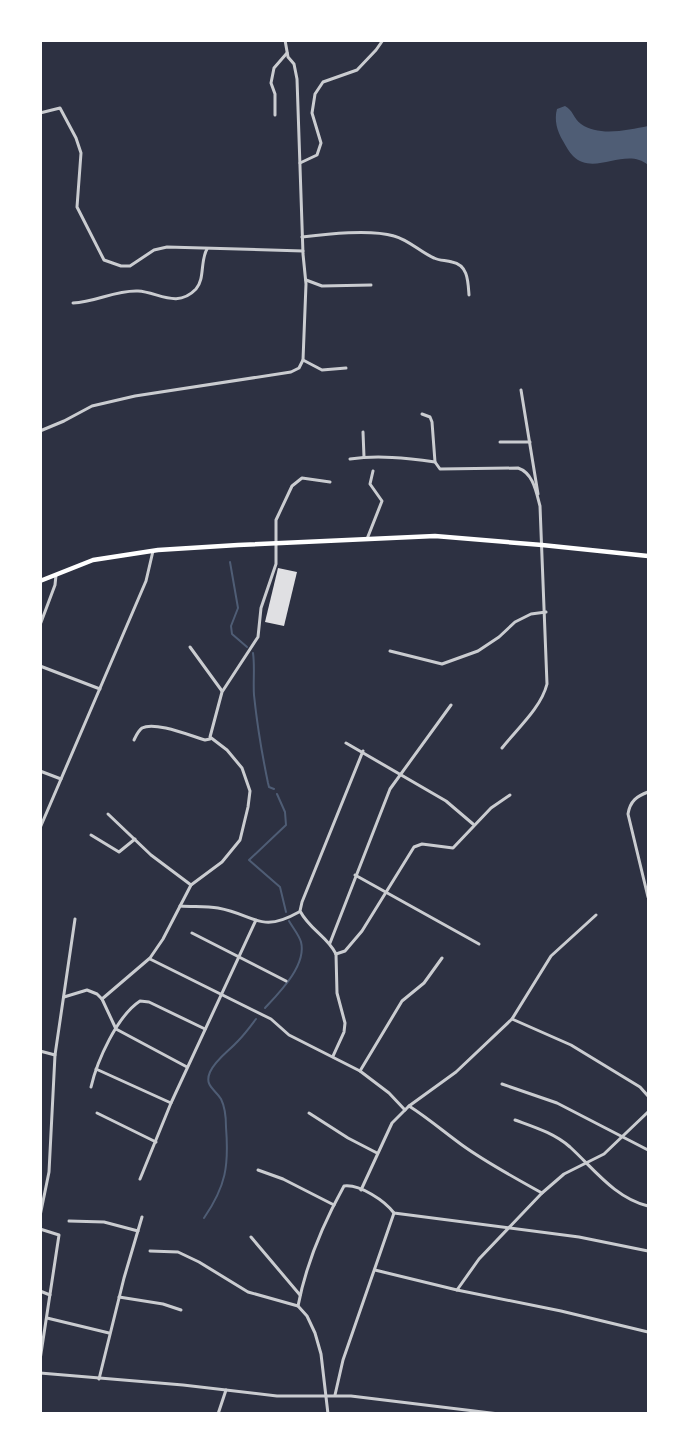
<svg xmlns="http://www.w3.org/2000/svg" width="689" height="1454" font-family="Poppins,sans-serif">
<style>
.water{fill:#4f5d75}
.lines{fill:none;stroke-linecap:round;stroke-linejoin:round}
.stream{stroke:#4f5d75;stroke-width:2}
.building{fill:#e0e0e3}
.minor{stroke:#caccd0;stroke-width:3}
.primary{stroke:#fff;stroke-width:4.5}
</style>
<rect width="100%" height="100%" fill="#2d3142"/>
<path class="water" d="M565,106C573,110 573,118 581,124C599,137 628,130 648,126V165C626,146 594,177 573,156C569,152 566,146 563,141C557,131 554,120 557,109Z"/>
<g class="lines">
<g class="stream">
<polyline points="230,562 238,608 231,626 232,634 247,647"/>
<path d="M253,653C255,667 253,681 254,695C257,724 262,754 268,783L269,787L274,789"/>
<polyline points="277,794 285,812 286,825 249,860 280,887 286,912"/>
<path d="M265,1008C279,993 307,965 301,942C299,935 293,928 289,921"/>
<path d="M204,1218C226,1186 229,1166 226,1127C226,1118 225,1107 221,1099C215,1089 204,1086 210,1072C216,1059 229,1051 238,1041C245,1034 250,1027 256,1019"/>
</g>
</g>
<polygon class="building" points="278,568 297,572 284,626 265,622"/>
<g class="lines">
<g class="minor">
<polyline points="40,113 60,108 76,138 81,153 77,207 104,260 121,266 130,266 154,250 167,247 303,251"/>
<polyline points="275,115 275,94 271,83 274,68 287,53"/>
<polyline points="300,163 317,155 321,143 312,113 315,94 323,82 357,70 376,50 383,40"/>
<path d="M302,237C327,234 370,229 394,236C409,240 420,252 434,258C440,261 446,260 452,262C468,265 468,281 469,295"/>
<polyline points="306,280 322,286 371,285"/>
<path d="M73,303C96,302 115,290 138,291C158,292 177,309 196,289C205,279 200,261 207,249"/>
<polyline points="303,360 322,370 346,368"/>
<polyline points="521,390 538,494"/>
<polyline points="422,414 430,417 432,422 435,462"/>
<polyline points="40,431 64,421 92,406 135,396 291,372 299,368 303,360 306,284 303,254 297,79 294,64 288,57 285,40"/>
<polyline points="363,432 364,457"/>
<polyline points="500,442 530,442"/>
<path d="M350,459C378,455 406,458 435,462L440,469L518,468C533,473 536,491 540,506L547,684C541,708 517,729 502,748"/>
<polyline points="367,539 382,501 370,484 373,471"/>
<polyline points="40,625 55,585 56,575"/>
<polyline points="190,647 222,691"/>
<polyline points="390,651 442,664 478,651 499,637 515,622 531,614 546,612"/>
<polyline points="40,666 100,689"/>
<path d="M134,740C136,736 138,731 142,728C155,721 191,736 205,740L210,739"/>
<polyline points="346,743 446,801 473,824"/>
<polyline points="40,771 61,779"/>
<path d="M648,792C637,796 630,801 628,814L648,897"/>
<polyline points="108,814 151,855 191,885"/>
<polyline points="40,828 146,581 153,551"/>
<polyline points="91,835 119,852 135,839"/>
<polyline points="355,875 479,944"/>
<path d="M180,906C193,907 206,906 218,908C256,915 260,934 299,912"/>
<polyline points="192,933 286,981"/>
<polyline points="330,943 390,789 451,705"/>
<polyline points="336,954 345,951 362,931 414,847 422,844 453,848 491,808 510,795"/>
<path d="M336,954C327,936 310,930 300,911L302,902L363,751"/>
<polyline points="150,959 271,1019 289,1035 360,1071 389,1093 405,1110"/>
<polyline points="64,997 87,990 97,994 102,999 116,1029 187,1067"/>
<polyline points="102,999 150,958 163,939 191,885 222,862 240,840 248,807 250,791 242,768 227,750 210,737 222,692 258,637 261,608 276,564 276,520 292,486 302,478 330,482"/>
<polyline points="512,1019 571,1045 640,1087 648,1096"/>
<polyline points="40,1051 55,1055"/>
<polyline points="333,1056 344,1032 345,1023 337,993 336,954"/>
<polyline points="96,1069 171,1103"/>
<polyline points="360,1071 402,1001 424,983 442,958"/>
<polyline points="502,1084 557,1103 648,1150"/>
<path d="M91,1087C97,1061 117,1016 140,1001L149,1002L205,1029"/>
<path d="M409,1106C428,1118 444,1132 462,1145C487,1163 515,1178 542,1193"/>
<polyline points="97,1113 156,1142"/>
<polyline points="309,1113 348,1138 377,1153"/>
<path d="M515,1120C534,1127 554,1133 570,1147C594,1169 615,1198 648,1206"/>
<polyline points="258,1170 283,1179 334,1205"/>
<polyline points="140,1179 171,1103 256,920"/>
<polyline points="361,1190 392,1123 409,1106 456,1072 512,1019 551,956 596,915"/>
<polyline points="40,1216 49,1172 55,1055 75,919"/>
<polyline points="69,1221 104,1222 138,1231"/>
<polyline points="40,1229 59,1235 40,1360"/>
<polyline points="251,1237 300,1295"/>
<polyline points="150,1251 178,1252 199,1262 248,1292 298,1306 307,1316 315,1333 321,1354 328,1414"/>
<polyline points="375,1270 457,1290 561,1311 648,1332"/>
<polyline points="457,1290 479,1259 542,1193 564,1174 604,1154 648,1112"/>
<polyline points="40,1291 50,1295"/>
<polyline points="119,1297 163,1304 181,1310"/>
<path d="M298,1306C306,1264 324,1222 344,1186C360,1184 385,1201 394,1213L579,1237L648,1251"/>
<polyline points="47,1318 109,1333"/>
<polyline points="40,1373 183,1385 277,1396 351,1396 499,1414"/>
<polyline points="99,1379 124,1278 142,1217"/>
<polyline points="335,1395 343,1360 394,1213"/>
<polyline points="218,1414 226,1390"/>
</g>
<polyline class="primary" points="40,581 93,560 158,550 238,545 435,536 542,545 648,556"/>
</g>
<rect width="689" height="1454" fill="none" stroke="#ffffff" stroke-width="84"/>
</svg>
